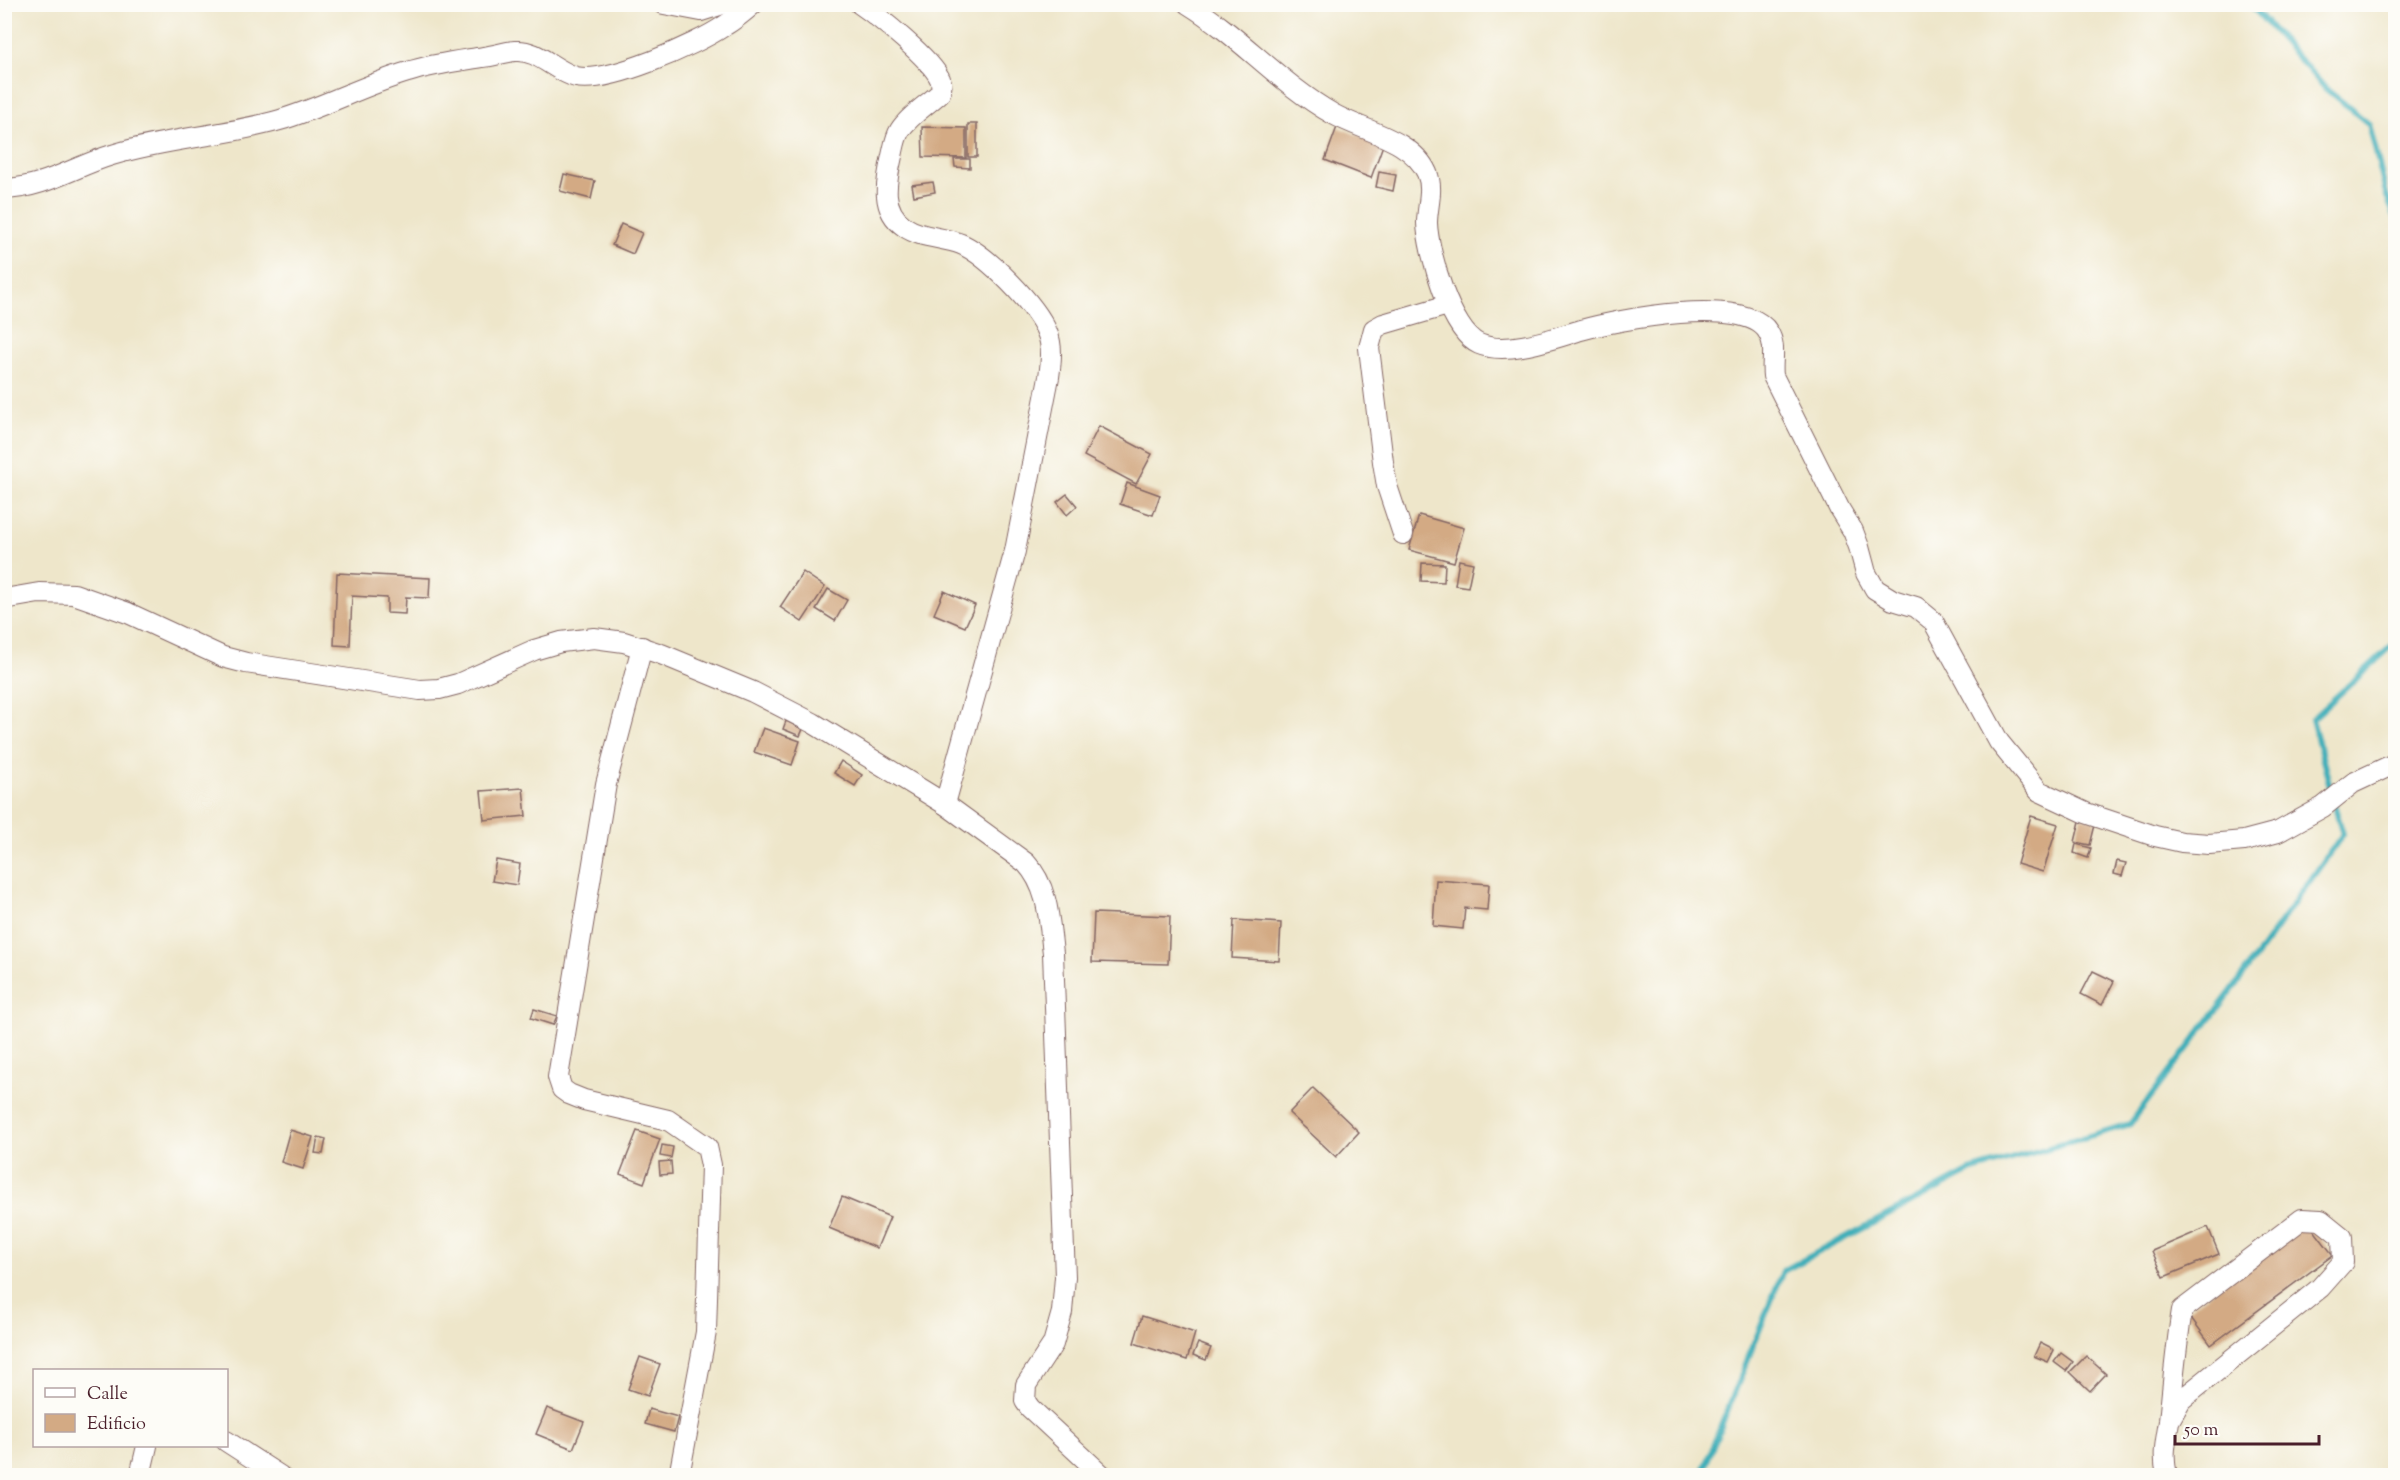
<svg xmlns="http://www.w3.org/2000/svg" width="2400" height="1480" font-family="'Sorts Mill Goudy',serif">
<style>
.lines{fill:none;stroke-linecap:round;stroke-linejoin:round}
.stream{stroke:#3fafb9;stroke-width:6}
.building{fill:#d3aa84}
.minor-casing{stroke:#836563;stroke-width:22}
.minor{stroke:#fff;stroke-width:20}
</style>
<rect width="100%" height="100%" fill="#fdfcf7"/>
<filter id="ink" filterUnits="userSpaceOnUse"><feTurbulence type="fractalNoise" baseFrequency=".0167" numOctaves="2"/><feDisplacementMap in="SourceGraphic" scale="12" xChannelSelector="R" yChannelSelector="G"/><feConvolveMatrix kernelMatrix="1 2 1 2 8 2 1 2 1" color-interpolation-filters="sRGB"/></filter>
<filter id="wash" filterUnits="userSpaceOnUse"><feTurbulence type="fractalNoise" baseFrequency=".008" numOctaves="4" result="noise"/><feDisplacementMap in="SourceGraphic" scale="24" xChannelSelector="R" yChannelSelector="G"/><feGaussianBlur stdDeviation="1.35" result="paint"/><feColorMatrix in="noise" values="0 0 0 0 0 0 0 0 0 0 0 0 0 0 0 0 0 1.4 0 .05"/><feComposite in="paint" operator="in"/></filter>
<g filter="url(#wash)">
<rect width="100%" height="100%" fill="#eee6ca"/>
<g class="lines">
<g class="stream">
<polyline points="2250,4 2326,89 2369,124 2387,197 2396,218"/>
<polyline points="2332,794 2312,719 2396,642"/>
<polyline points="1701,1476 1783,1271 1970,1171 2130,1124 2236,985 2343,834 2334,804"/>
</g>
</g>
<g id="blocks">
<g class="building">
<rect x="968" y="124" width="9" height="33"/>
<polygon points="922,127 966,128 966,158 923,157"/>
<polygon points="1337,127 1383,145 1371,178 1325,160"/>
<polygon points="954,159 970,159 970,168 955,167"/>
<polygon points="1379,172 1396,175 1393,191 1376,187"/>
<polygon points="564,174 595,181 591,199 560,191"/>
<polygon points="933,182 935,192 914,196 912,185"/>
<polygon points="621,224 642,233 633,254 612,245"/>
<polygon points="1099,426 1152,454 1136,484 1084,456"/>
<polygon points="1127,483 1160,495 1153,515 1120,504"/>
<polygon points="1067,494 1077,506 1067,515 1057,502"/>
<polygon points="1419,515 1464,528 1454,562 1409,550"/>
<polygon points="1459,560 1473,563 1468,587 1455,585"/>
<polygon points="1422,563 1445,564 1444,582 1421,581"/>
<polygon points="803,572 825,587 802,622 780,607"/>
<polygon points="337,573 430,578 429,598 406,597 405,614 387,613 387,598 352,596 350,646 334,645"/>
<polygon points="828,589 847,600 835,621 816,609"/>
<polygon points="944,591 975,605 965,627 934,614"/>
<polygon points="786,721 803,729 800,736 783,729"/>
<polygon points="763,728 800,741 792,765 754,752"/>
<polygon points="841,761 862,775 855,786 834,773"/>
<polygon points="523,788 526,816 484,820 481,791"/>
<polygon points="2031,816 2058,824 2043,872 2017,864"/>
<polygon points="2081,817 2096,821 2090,845 2075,842"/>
<polygon points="2076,844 2091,848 2088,858 2074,853"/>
<polygon points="496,860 520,864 517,885 492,881"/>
<polygon points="2117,861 2126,863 2122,876 2114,874"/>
<polygon points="1436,880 1489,884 1487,910 1465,908 1463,929 1433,926"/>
<polygon points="1094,913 1170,916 1168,964 1092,962"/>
<polygon points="1234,920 1281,923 1279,961 1232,958"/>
<polygon points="2093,971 2114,981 2102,1005 2081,994"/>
<polygon points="534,1009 557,1016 553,1025 531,1018"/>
<polygon points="1313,1088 1359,1132 1336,1157 1289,1113"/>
<polygon points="290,1130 313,1137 303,1169 281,1162"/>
<polygon points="637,1131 660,1139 644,1183 620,1174"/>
<polygon points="318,1137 326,1139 323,1154 315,1153"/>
<polygon points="662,1145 673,1147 671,1158 660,1156"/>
<polygon points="671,1161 672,1174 660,1175 659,1162"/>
<polygon points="842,1197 890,1217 877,1248 829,1228"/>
<polygon points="2307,1221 2333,1255 2211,1345 2186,1311"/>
<polygon points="2208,1227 2219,1254 2164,1277 2152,1251"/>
<polygon points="1142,1316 1195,1333 1187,1360 1134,1343"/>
<polygon points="1198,1343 1211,1348 1206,1360 1193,1355"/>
<polygon points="2040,1343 2054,1350 2048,1362 2034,1356"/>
<polygon points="2061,1353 2073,1362 2066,1371 2054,1362"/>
<polygon points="2086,1356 2106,1374 2090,1391 2070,1372"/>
<polygon points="640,1357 660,1364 648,1396 628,1389"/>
<polygon points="547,1408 584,1422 573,1449 536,1434"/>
<polygon points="649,1409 678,1417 674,1432 645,1424"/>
</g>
</g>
</g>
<g filter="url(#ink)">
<use href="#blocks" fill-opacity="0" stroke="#836563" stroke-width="1.5"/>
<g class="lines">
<g class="minor-casing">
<g id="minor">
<polyline points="664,4 701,11 723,4"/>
<path d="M860,4C879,17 931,59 940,79C942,84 942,88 940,93C927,105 910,115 900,130C895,138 894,148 892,156C886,182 880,210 905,227C920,238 944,237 961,244C987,255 1036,305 1047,332C1053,346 1051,362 1049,377L1015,551L945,804"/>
<path d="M1188,4C1240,36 1280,84 1333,114C1363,131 1412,139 1427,173C1434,189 1427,207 1427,223C1428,252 1451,332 1479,344C1507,356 1554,338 1581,330C1617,320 1746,294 1768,332C1777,346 1771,360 1773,376L1840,510L1853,531L1859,547L1866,573L1875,589L1893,600L1916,607L1933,621L1999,742L2039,791L2086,813L2155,836L2182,842L2209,844L2244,841L2278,832L2323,807L2353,783L2396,763"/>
<path d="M4,189C44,188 75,166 112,155C167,138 225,136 280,120C324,107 364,85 408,72C432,64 458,61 483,57C494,56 504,52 515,51C538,49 554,71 576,77C608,84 696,45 724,26C734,20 744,12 753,4"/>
<polyline points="1403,534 1387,486 1383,462 1369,348 1374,329 1383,324 1448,305"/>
<path d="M4,599L39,593L74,594L128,613L223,657L246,663L420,690L439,689L458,684L534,650L561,642L594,638L624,642L661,654L753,692L813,723L945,804L1026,863C1049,888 1049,921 1053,953L1065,1277L1062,1312L1053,1344L1026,1385L1025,1401L1030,1408L1103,1476"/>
<polyline points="642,647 606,784 558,1077 562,1089 569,1094 584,1100 668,1120 707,1147 711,1165 706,1332 679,1476"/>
<polyline points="226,1441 280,1476"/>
<polyline points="140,1476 147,1446"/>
<path d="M2167,1476C2162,1452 2166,1443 2169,1421C2173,1383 2176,1347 2182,1310L2302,1219L2321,1220L2342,1237L2343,1262L2320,1288L2181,1400L2169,1421"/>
</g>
</g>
<use href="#minor" class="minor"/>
</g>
</g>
<rect width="2400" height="1480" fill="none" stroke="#fdfcf7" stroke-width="24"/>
<rect x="33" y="1369" width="195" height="78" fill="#fdfcf7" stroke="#b5a4a5" stroke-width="1.5"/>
<rect x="45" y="1388" width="30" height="9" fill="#ffffff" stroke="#b5a4a5" stroke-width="1.5"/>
<text x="87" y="1399" font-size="18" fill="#4a1f2b">Calle</text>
<rect x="45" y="1414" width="30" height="18" fill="#d3aa84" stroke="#b5a4a5" stroke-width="1.5"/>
<text x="87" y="1429" font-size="18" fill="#4a1f2b">Edificio</text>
<path d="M2175 1435v9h144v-9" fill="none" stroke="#4a1f2b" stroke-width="3"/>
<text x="2184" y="1435" font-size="18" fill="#4a1f2b" stroke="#fdfcf7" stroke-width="4.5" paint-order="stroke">50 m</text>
</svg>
